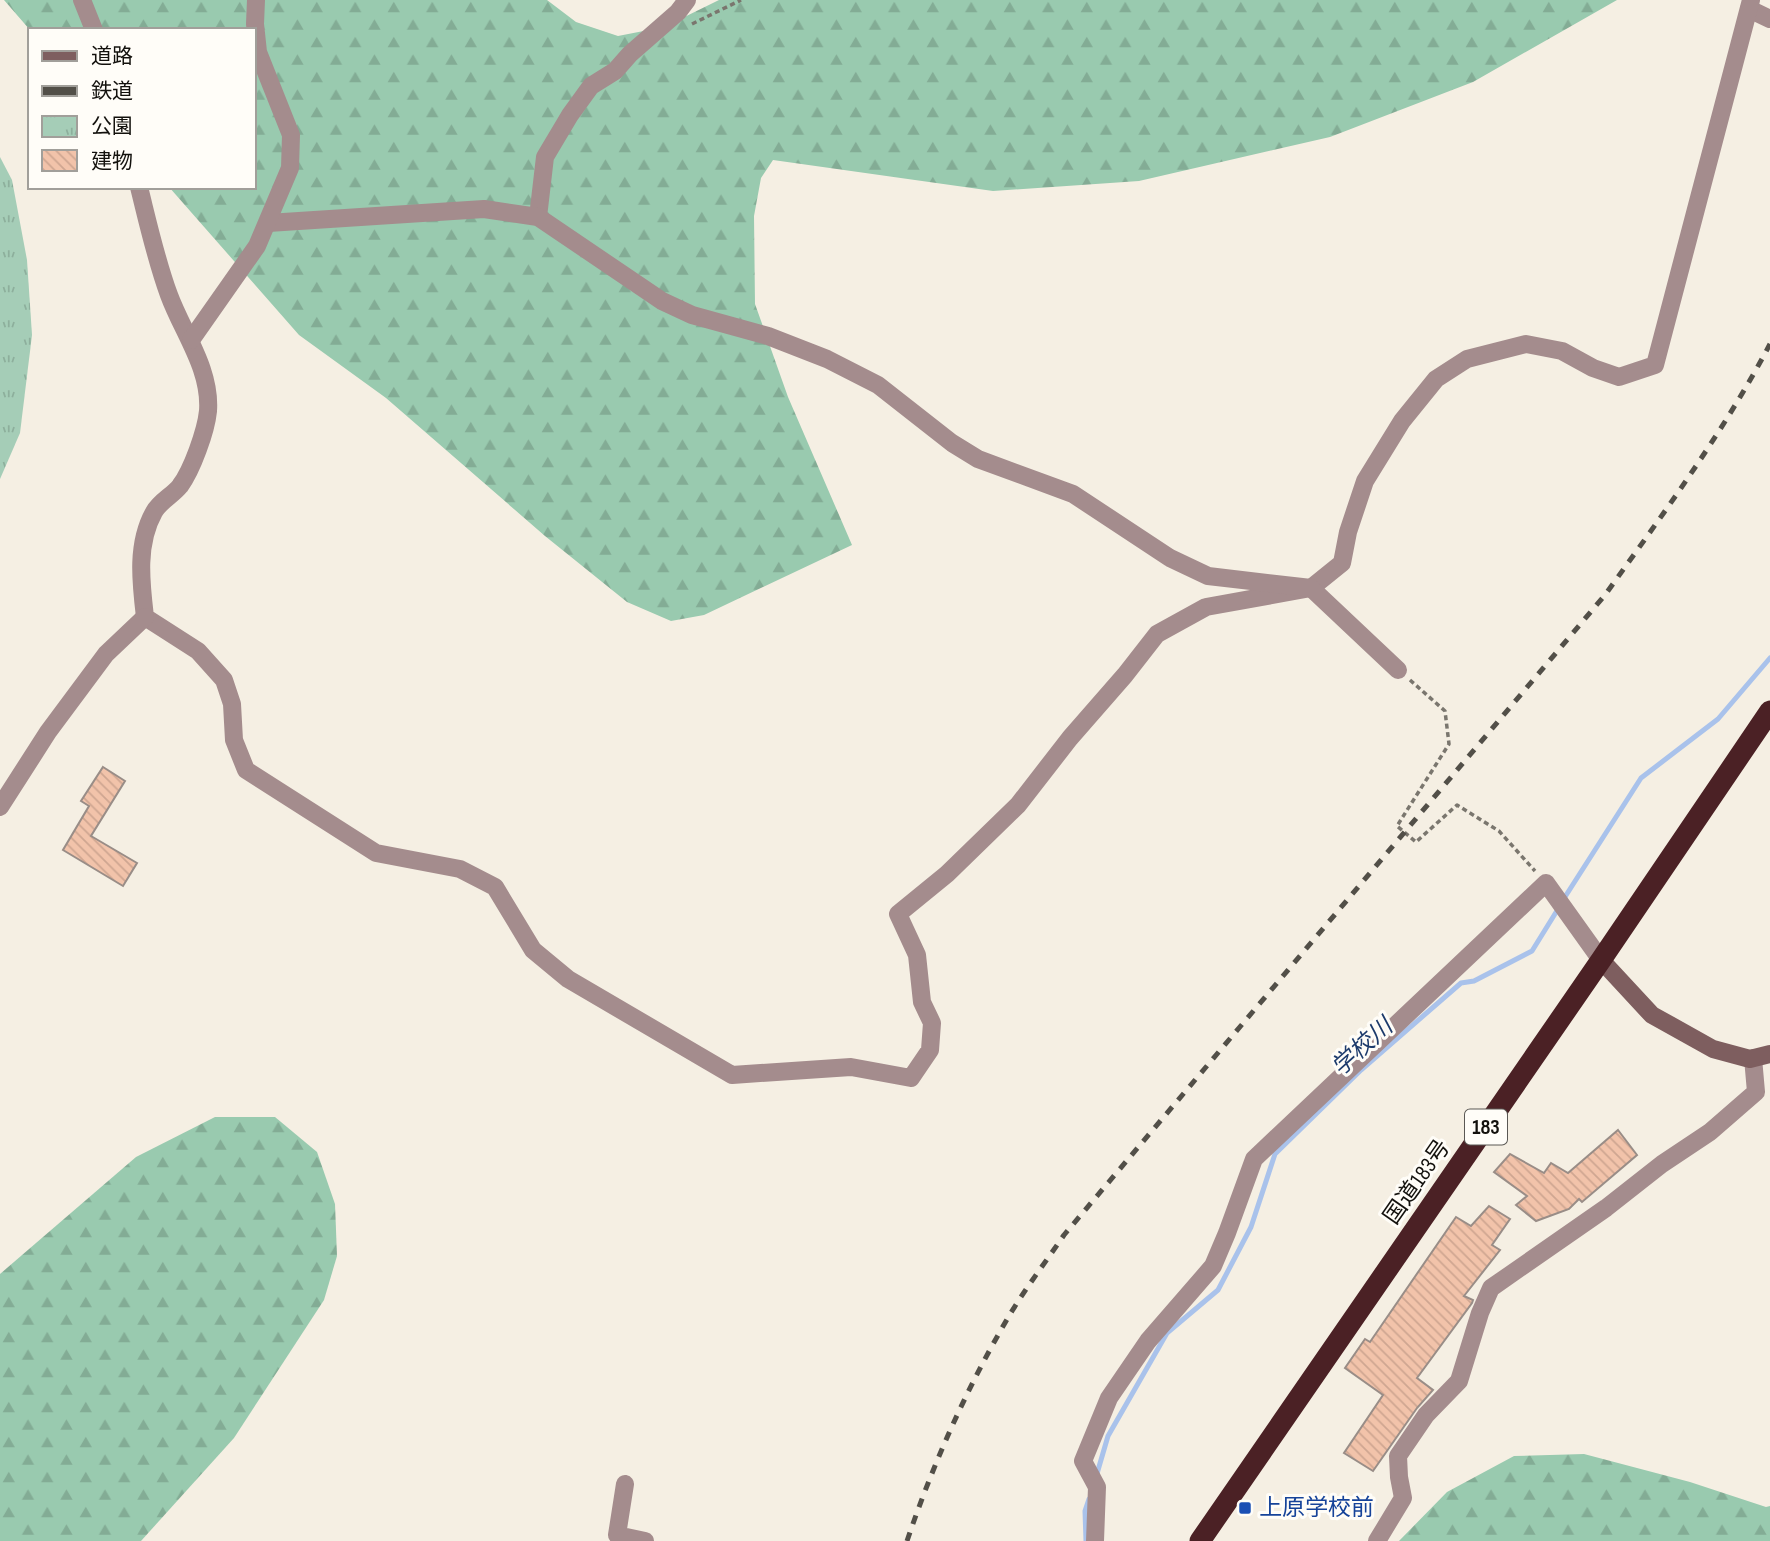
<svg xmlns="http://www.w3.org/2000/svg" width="1770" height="1541" font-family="'Sofia Sans Condensed','Noto Sans JP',sans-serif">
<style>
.forest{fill:url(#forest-firs)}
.park{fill:url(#park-tufts)}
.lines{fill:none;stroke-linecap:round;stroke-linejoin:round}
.stream{stroke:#a9c2eb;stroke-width:5}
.building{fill:url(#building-back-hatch);stroke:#998d87;stroke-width:2}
.path{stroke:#7a766e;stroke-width:3.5;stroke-dasharray:5 3.5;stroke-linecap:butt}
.street{stroke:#a48c8d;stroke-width:18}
.secondary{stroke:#7e5e5f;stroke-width:18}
.highway{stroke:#4b2125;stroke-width:21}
.rail{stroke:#524f48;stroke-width:5;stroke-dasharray:9 9;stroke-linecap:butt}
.transit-dot{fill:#1a4fb4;stroke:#fffdf8;stroke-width:2.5}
.labels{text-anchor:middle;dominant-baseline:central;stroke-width:6;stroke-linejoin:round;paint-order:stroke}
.shield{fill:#fffdf8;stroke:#5a5854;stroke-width:2}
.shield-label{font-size:21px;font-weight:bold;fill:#13110d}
.street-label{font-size:23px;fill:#13110d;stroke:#fffdf8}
.transit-label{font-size:23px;fill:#164399;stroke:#fffdf8;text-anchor:start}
.water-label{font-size:24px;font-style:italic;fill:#1d3b6c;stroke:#fffdf8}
</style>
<defs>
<pattern id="forest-firs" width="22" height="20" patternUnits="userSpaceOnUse" patternTransform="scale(1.75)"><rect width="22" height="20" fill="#99caaf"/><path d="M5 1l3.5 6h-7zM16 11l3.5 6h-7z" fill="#83ac95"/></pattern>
<pattern id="park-tufts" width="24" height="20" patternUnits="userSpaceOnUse" patternTransform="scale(1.75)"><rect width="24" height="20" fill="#a5cdb7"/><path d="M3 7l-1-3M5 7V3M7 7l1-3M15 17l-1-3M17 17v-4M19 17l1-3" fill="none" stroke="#8daf9c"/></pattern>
<pattern id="building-back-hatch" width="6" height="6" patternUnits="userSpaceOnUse" patternTransform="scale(1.75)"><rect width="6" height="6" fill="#f2c3aa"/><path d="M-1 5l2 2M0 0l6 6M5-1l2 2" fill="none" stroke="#cfa691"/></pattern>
</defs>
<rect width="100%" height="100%" fill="#f5efe3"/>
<g class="forest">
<polygon points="4,0 547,0 576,22 618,36 664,27 719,0 1617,0 1473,82 1330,137 1139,181 993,191 773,160 761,178 754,216 755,304 788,397 852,545 704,615 671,621 627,602 545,536 386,398 299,335 169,187 254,187 254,30 30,30"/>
<polygon points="215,1117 275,1117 317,1152 335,1204 337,1256 324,1300 234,1438 141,1541 0,1541 0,1274 136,1157"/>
<polygon points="1584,1454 1690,1482 1766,1507 1770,1506 1770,1541 1399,1541 1447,1492 1514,1456"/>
</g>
<polygon class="park" points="0,157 12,180 27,260 32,335 20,433 0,479"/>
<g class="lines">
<g class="stream">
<polyline points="1563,900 1641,778 1718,719 1770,658"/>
<polyline points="1096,1477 1108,1436 1167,1333 1218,1290 1251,1227 1275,1154 1361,1070 1461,983 1474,981 1532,951 1558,909"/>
<polyline points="1086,1541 1085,1511 1089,1499"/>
</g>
</g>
<g class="building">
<polygon points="103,767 125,781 91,836 137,863 123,886 63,850 89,806 81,801"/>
<polygon points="1618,1130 1637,1155 1582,1202 1579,1199 1569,1209 1536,1221 1516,1205 1527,1196 1494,1172 1510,1154 1544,1173 1551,1163 1568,1173"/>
<polygon points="1489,1206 1510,1219 1492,1245 1500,1250 1464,1296 1473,1300 1472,1303 1417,1378 1433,1390 1417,1408 1373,1471 1344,1453 1383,1395 1345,1368 1365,1339 1370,1342 1456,1217 1471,1226"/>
</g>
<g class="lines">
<g class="path">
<polyline points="692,24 741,0"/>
<polyline points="1410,680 1445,711 1449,744 1397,826 1416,842 1457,805 1499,831 1535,871"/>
</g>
<g class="street">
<polyline points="82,0 94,30"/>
<polyline points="1749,9 1770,19"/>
<path d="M139,187C148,223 156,260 169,295C183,333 211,369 208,411C206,431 192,470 180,486C172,496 160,501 154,512C136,544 141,583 145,617L198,651L224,680L232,704L234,740L246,770L376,853L460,869L495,887L533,950L568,979L732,1075L851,1067L911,1078L930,1050L932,1023L922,1002L917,955L898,914L947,874L1018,805L1070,738L1125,675L1157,634L1206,607L1311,588L1342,563L1348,532L1365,481L1402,421L1436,379L1467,359L1526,344L1562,351L1593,368L1619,377L1655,365L1751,0"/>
<polyline points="538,217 545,157 570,115 591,86 615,71 630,54 678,12 687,0"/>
<polyline points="268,223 484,209 538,217 662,301 692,315 768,336 827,359 878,385 952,443 978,459 1073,494 1170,558 1208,576 1311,588 1398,670"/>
<polyline points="191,340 257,246 290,168 291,135 258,52 255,24 256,0"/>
<polyline points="0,807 48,732 106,654 145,617"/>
<polyline points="625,1484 617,1535 645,1541"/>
<polyline points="1095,1541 1097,1487 1083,1461 1109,1398 1148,1341 1213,1266 1227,1233 1254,1159 1546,883 1601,960"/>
<polyline points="1377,1541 1403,1498 1399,1477 1398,1456 1426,1415 1459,1381 1480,1313 1491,1288 1606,1208 1662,1164 1710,1132 1756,1092 1753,1058"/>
</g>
<polyline class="secondary" points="1601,960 1652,1015 1713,1049 1750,1059 1770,1054"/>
<polyline class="highway" points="1200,1541 1601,960 1770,711"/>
<path class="rail" d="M907,1541C934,1461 969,1383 1012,1311C1028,1285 1047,1260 1064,1235L1605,595C1663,514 1723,433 1770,344"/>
</g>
<rect class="transit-dot" x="1238" y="1501" width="14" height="14" rx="3.5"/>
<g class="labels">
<rect class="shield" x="1465" y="1109.5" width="42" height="35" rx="5"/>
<g class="shield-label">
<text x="1486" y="1127">183</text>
</g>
<g class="street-label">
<text transform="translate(1417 1182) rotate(-55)">国道183号</text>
</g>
<g class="transit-label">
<text x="1259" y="1508">上原学校前</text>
</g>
<g class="water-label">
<text transform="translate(1362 1047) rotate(-42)">学校川</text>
</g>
</g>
<rect x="28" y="28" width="228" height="161" fill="#fffdf8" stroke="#a19f9a" stroke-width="2"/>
<rect x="42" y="51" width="35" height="10" fill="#7e5e5f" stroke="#a19f9a" stroke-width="2"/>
<text x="91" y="63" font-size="21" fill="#13110d">道路</text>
<rect x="42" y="86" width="35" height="10" fill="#524f48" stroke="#a19f9a" stroke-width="2"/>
<text x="91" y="98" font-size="21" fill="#13110d">鉄道</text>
<rect x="42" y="116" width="35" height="21" fill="url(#park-tufts)" stroke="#a19f9a" stroke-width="2"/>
<text x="91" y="133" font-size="21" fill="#13110d">公園</text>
<rect x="42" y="150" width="35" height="21" fill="url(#building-back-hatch)" stroke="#a19f9a" stroke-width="2"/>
<text x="91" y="168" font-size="21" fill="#13110d">建物</text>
</svg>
